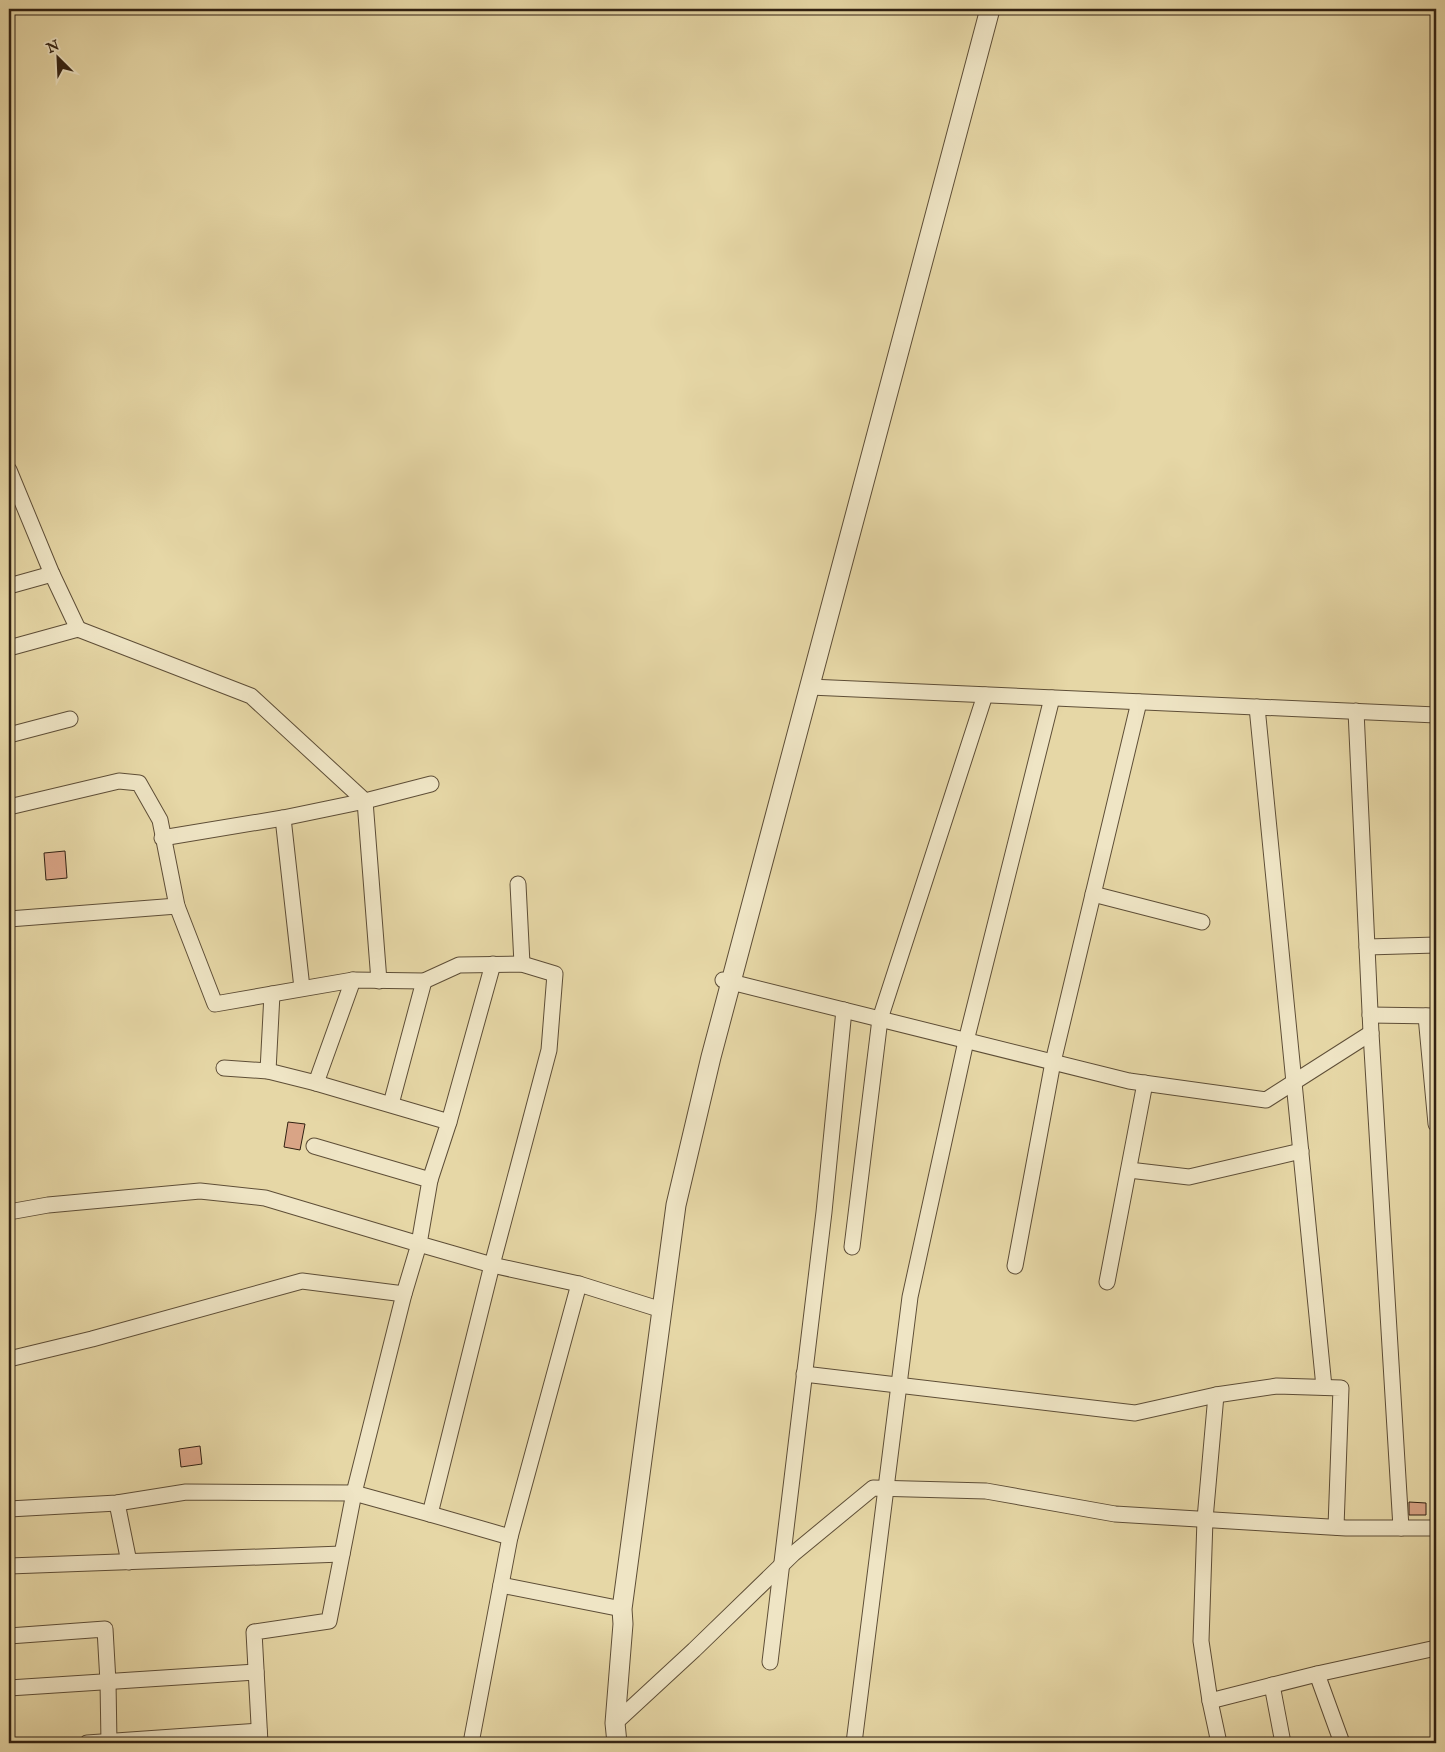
<svg xmlns="http://www.w3.org/2000/svg" width="1445" height="1752" font-family="'IM FELL English',serif">
<style>
.building{fill:#d9a486;stroke:#312112}
.lines{fill:none;stroke-linecap:round;stroke-linejoin:round}
.minor-casing{stroke:#5e4e37;stroke-width:17}
.tertiary-casing{stroke:#5e4e37;stroke-width:21}
.minor{stroke:#efe5c5;stroke-width:15}
.tertiary{stroke:#efe5c5;stroke-width:19}
</style>
<rect width="100%" height="100%" fill="#e6d7a6"/>
<filter id="stains"><feTurbulence type="fractalNoise" baseFrequency=".004" numOctaves="4"/><feColorMatrix values="0 0 0 0 .2 0 0 0 0 .09 0 0 0 0 .02 0 0 0 .5 -.17"/></filter>
<radialGradient id="worn" r=".72"><stop offset=".6" stop-color="#630" stop-opacity="0"/><stop offset="1" stop-color="#630" stop-opacity=".3"/></radialGradient>
<g class="building">
<polygon points="65,851 67,878 46,880 44,853"/>
<polygon points="288,1122 305,1124 300,1150 284,1147"/>
<polygon points="200,1446 202,1464 181,1467 179,1449"/>
<polygon points="1409,1502 1426,1503 1426,1515 1409,1515"/>
</g>
<g class="lines">
<g class="minor-casing">
<g id="minor">
<polyline points="9,470 52,574 78,629"/>
<polyline points="9,586 52,574"/>
<polyline points="9,648 78,629 251,696 365,801 431,784"/>
<polyline points="810,687 1436,715"/>
<polyline points="1257,707 1324,1387"/>
<polyline points="1356,711 1371,1033 1401,1528"/>
<polyline points="9,735 70,719"/>
<polyline points="9,807 119,781 139,783 160,820 177,906 215,1004 353,980"/>
<polyline points="283,818 302,988"/>
<polyline points="162,838 283,818 365,801 379,981"/>
<polyline points="518,884 522,964"/>
<polyline points="1093,894 1202,922"/>
<polyline points="9,919 177,906"/>
<polyline points="1367,947 1436,945"/>
<polyline points="723,980 1129,1081 1266,1100 1371,1033"/>
<polyline points="1370,1015 1436,1016"/>
<polyline points="1426,1016 1436,1124"/>
<polyline points="268,1071 272,994"/>
<polyline points="316,1083 449,1122 430,1180"/>
<polyline points="391,1104 424,981"/>
<polyline points="449,1122 493,964"/>
<polyline points="314,1146 430,1180 419,1244 492,1265 579,1284 662,1310"/>
<polyline points="1129,1170 1189,1177 1301,1151"/>
<polyline points="9,1212 48,1205 200,1191 265,1198 419,1244 404,1294 354,1493 329,1621 254,1632 260,1743"/>
<polyline points="852,1247 880,1019 985,695"/>
<polyline points="1015,1266 1053,1062 1139,702"/>
<polyline points="1107,1282 1145,1083"/>
<polyline points="9,1359 92,1339 302,1281 404,1294"/>
<polyline points="804,1374 1135,1413 1216,1395 1277,1386 1341,1388 1336,1527"/>
<polyline points="1216,1395 1205,1519 1201,1641 1210,1701 1219,1743"/>
<polyline points="117,1503 129,1562"/>
<polyline points="9,1509 117,1503 186,1492 354,1493 430,1514 492,1265 549,1050 555,974 522,964 459,965 424,981 353,980 316,1083 268,1071 224,1068"/>
<polyline points="430,1514 510,1537"/>
<polyline points="9,1566 342,1554"/>
<polyline points="501,1585 622,1609"/>
<polyline points="9,1636 105,1629 108,1682 109,1743"/>
<polyline points="770,1662 824,1212 844,1010"/>
<polyline points="1317,1674 1342,1743"/>
<polyline points="1272,1685 1283,1743"/>
<polyline points="9,1688 256,1672"/>
<polyline points="1210,1701 1317,1674 1436,1648"/>
<polyline points="615,1723 694,1650 793,1554 873,1488 986,1491 1115,1514 1346,1528 1436,1528"/>
<polyline points="87,1743 259,1731"/>
<polyline points="471,1743 510,1537 579,1284"/>
<polyline points="854,1743 910,1297 966,1041 1052,698"/>
</g>
</g>
<g class="tertiary-casing">
<polyline id="tertiary" points="617,1743 615,1723 623,1624 622,1609 676,1205 711,1057 990,9"/>
</g>
<use href="#minor" class="minor"/>
<use href="#tertiary" class="tertiary"/>
</g>
<rect width="1445" height="1752" fill="none" stroke="#e6d7a6" stroke-width="30"/>
<rect x="10" y="10" width="1425" height="1732" fill="none" stroke="#312112" stroke-width="2.5"/>
<rect x="15" y="15" width="1415" height="1722" fill="none" stroke="#312112"/>
<g transform="translate(58 58) rotate(336)" stroke="#efe5c5" stroke-width="4" paint-order="stroke">
<path d="M0-4L9 19L0 12L-9 19Z" fill="#312112"/>
<text y="-8" font-size="14" font-weight="bold" text-anchor="middle" fill="#312112">N</text>
</g>
<rect width="100%" height="100%" filter="url(#stains)"/>
<rect width="100%" height="100%" fill="url(#worn)"/>
</svg>
